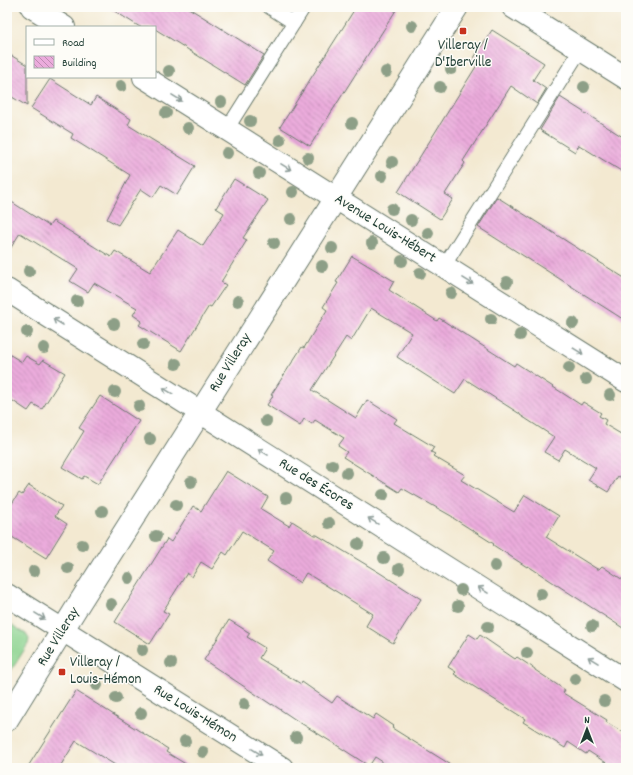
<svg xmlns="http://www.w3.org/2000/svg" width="633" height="775" font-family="Dekko,sans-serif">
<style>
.park{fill:#89d28d;stroke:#548860}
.building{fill:url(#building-back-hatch)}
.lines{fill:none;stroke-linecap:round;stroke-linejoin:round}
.service-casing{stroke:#69796b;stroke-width:15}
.minor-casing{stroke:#69796b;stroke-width:24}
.tertiary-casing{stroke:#69796b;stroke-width:24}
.secondary-casing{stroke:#69796b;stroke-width:24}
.service{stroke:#fff;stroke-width:13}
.minor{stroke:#fff;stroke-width:22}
.tertiary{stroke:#fff;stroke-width:22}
.secondary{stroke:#fff;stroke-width:22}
.tree{fill:#8d9f87}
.oneway{stroke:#8f9e9a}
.poi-dot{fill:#c8321e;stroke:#fdfcf7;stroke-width:1.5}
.labels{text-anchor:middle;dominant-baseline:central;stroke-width:3;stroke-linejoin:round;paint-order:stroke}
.poi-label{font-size:15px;fill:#1f3d34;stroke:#fdfcf7}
.street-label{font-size:15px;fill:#1f3d34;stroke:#fdfcf7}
</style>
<defs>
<pattern id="building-back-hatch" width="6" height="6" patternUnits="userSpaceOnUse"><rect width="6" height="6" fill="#ebabdc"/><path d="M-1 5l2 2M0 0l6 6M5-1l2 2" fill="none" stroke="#be8cb3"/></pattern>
</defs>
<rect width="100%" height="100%" fill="#fdfcf7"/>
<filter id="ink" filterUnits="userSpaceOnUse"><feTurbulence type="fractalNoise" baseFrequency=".025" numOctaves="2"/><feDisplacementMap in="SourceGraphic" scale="8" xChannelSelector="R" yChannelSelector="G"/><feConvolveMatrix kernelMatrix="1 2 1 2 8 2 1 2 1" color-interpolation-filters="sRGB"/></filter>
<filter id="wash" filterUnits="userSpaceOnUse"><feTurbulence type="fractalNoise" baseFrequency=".012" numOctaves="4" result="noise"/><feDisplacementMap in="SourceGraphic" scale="16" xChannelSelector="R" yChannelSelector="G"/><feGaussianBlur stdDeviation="0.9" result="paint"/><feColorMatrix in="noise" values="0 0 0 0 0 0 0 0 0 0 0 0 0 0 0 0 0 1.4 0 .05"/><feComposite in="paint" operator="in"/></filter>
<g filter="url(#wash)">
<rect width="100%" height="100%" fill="#f3e9d1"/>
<polygon class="park" points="7,622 26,634 29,639 28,644 7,677"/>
<g id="blocks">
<g class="building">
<polygon points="108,7 187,7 264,55 245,85 155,29 155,27 140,27"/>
<polygon points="356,7 398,7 310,146 280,127"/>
<polygon points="492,30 544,63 533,80 546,89 537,104 511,86 463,161 465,163 445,194 453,199 440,219 398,192 477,65 472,61"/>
<polygon points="7,53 27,65 27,106 7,94"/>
<polygon points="50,79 91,105 96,97 131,119 128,125 195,166 177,195 161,185 153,197 141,189 118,225 107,219 130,175 71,138 73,134 31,108"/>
<polygon points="560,97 626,139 626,174 579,145 575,152 540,130"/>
<polygon points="234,179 268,200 243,238 247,240 221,282 226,285 211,307 209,306 181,351 139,325 142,321 133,315 137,308 94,283 88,292 70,281 78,269 20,233 7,254 7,199 49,226 53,221 111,257 115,251 150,272 178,230 203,246 224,213 216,208"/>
<polygon points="497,197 626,279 626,321 478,227"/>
<polygon points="352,256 394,281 389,290 437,321 439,318 514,366 516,363 581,405 583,402 601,413 599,416 606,420 604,424 626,437 626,480 618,476 608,492 588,480 596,468 565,449 558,460 544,452 554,437 520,415 520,414 465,379 455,394 397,357 412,333 371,308 351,341 346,337 312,390 356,418 367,400 397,419 394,423 434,447 431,452 435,454 433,456 465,475 461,480 514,512 525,495 559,516 546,537 597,569 599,569 602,566 626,582 626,630 528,566 527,567 493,545 494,544 453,518 453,517 402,488 399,492 343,457 347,452 338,446 344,438 315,420 312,424 304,419 300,426 267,405 273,396 271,395 302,347 304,348 327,310 323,307 338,283 336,282"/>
<polygon points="7,353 22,362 26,356 40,364 43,360 65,373 42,409 33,404 28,411 7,397"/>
<polygon points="100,396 139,421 98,484 84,476 82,479 62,467 84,431 79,428"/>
<polygon points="226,471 268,497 261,509 289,526 292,521 314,535 317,535 380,573 421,599 393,643 366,626 373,614 306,573 300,583 267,561 274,551 242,531 227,555 223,552 212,569 201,562 192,577 187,573 163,611 169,614 150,644 115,622 167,539 171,542 193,506 201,511"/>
<polygon points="29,485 62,506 55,516 67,524 46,558 7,534 7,511 19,493 22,495"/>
<polygon points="229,620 250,633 247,637 265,648 259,658 301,684 302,682 332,703 337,696 373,719 376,714 394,726 392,728 456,768 392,768 375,757 369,766 338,746 299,722 272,704 272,705 204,660"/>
<polygon points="469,634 477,639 480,635 515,659 517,657 535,669 535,670 565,690 563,693 607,720 606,722 626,734 626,768 614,768 588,751 586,754 568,742 565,748 523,722 525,719 454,674 456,672 448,667"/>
<polygon points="76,691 168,749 166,752 192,768 120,768 76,741 59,768 27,768"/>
</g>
</g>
</g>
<g filter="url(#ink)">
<use href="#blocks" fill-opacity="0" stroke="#69796b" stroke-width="1"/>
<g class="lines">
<g class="service-casing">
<g id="service">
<polyline points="269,7 294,23"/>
<polyline points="227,129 304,7"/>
<polyline points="444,266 581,49"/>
</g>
</g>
<g class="minor-casing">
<g id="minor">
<polyline points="32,7 64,27"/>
<polyline points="144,77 626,381"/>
<polyline points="7,290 626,681"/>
<polyline points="7,595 282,768"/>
</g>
</g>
<g class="tertiary-casing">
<polyline id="tertiary" points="7,720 80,602 457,7"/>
</g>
<g class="secondary-casing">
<polyline id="secondary" points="513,7 626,78"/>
</g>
<use href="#service" class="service"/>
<use href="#minor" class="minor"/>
<use href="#tertiary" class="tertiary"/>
<use href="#secondary" class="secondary"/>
</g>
<g class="tree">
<circle cx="412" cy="26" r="6"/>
<circle cx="451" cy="69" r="6"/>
<circle cx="169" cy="71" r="6"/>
<circle cx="386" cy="72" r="6"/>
<circle cx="121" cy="86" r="6"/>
<circle cx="440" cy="87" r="6"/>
<circle cx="584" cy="87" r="6"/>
<circle cx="221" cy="102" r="6"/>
<circle cx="166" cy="113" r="6"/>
<circle cx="250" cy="121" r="6"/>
<circle cx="352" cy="123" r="6"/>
<circle cx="188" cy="128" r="6"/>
<circle cx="280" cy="140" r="6"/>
<circle cx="227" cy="153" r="6"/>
<circle cx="308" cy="158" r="6"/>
<circle cx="392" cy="162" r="6"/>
<circle cx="259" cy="173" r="6"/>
<circle cx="382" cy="176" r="6"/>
<circle cx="293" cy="192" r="6"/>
<circle cx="392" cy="209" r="6"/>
<circle cx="291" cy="219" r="6"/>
<circle cx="411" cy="220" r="6"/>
<circle cx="428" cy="233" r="6"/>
<circle cx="274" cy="243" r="6"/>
<circle cx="372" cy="243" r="6"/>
<circle cx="332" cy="248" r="6"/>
<circle cx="402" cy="261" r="6"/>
<circle cx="322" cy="266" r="6"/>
<circle cx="29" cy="271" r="6"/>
<circle cx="420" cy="273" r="6"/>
<circle cx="507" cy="282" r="6"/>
<circle cx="451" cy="293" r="6"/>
<circle cx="77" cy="301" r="6"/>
<circle cx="238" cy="301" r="6"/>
<circle cx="491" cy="319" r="6"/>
<circle cx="573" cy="323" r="6"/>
<circle cx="114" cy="324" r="6"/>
<circle cx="27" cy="332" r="6"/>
<circle cx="520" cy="335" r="6"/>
<circle cx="143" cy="344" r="6"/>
<circle cx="44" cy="348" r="6"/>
<circle cx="176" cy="364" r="6"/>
<circle cx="569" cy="368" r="6"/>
<circle cx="586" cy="379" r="6"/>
<circle cx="115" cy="392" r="6"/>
<circle cx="610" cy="395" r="6"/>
<circle cx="139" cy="406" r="6"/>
<circle cx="266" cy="421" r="6"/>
<circle cx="150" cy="439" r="6"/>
<circle cx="332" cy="465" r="6"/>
<circle cx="347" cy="473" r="6"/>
<circle cx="191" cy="482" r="6"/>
<circle cx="383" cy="495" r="6"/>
<circle cx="286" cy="498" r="6"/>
<circle cx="176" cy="505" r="6"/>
<circle cx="102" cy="511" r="6"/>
<circle cx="329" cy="523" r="6"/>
<circle cx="156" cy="536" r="6"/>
<circle cx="358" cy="544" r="6"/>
<circle cx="82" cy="545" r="6"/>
<circle cx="384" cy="558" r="6"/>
<circle cx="495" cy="566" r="6"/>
<circle cx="68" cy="568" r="6"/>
<circle cx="399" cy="569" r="6"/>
<circle cx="34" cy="571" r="6"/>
<circle cx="129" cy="578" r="6"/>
<circle cx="461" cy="590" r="6"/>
<circle cx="541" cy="594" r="6"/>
<circle cx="111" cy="604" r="6"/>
<circle cx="458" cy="606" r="6"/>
<circle cx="592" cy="626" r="6"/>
<circle cx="488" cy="627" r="6"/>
<circle cx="142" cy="650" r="6"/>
<circle cx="527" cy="653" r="6"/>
<circle cx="171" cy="663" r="6"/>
<circle cx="575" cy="679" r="6"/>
<circle cx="97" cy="685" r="6"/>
<circle cx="116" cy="698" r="6"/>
<circle cx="604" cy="701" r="6"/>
<circle cx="244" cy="704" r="6"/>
<circle cx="141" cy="713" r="6"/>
<circle cx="296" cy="737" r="6"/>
<circle cx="185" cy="741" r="6"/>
<circle cx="203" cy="752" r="6"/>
</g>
<defs><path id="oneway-shaft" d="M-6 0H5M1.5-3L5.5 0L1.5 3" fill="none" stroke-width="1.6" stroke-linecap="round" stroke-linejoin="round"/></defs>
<g class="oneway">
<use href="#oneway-shaft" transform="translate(177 98) rotate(32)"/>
<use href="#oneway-shaft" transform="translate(286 167) rotate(32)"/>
<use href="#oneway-shaft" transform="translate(468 281) rotate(32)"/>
<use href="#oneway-shaft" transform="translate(58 322) rotate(-148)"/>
<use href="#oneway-shaft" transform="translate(578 351) rotate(32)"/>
<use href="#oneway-shaft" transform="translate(168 391) rotate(-148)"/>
<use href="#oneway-shaft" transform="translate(263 452) rotate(-148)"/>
<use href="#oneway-shaft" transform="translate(373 521) rotate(-148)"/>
<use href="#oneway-shaft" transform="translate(483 590) rotate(-148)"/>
<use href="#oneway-shaft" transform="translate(40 616) rotate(31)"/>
<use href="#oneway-shaft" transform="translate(593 660) rotate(-148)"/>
<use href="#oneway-shaft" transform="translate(257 752) rotate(32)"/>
</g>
</g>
<g class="poi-dot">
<rect x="459" y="27" width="8" height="8" rx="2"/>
<rect x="58" y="668" width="8" height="8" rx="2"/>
</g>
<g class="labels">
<g class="poi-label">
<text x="463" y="46">Villeray /<tspan x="463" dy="17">D'Iberville</tspan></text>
<text x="70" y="663" text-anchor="start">Villeray /<tspan x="70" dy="17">Louis-Hémon</tspan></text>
</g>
<g class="street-label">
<text transform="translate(385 229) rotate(32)">Avenue Louis-Hébert</text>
<text transform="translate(231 363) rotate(-58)">Rue Villeray</text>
<text transform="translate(316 485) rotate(32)">Rue des Écores</text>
<text transform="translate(59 637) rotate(-58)">Rue Villeray</text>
<text transform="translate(195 714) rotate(32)">Rue Louis-Hémon</text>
</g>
</g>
<rect width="633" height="775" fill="none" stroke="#fdfcf7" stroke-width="24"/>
<rect x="26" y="26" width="130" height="52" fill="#fdfcf7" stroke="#a4b0a9"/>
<rect x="34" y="39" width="20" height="6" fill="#ffffff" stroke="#a4b0a9"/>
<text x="62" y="46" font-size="12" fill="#1f3d34">Road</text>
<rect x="34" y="56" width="20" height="12" fill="url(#building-back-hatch)" stroke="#a4b0a9"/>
<text x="62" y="66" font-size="12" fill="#1f3d34">Building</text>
<g transform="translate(587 729)" stroke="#fdfcf7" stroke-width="3" paint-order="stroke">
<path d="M0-3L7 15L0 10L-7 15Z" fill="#1f3d34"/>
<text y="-6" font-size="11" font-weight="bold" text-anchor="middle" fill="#1f3d34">N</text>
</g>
</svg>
